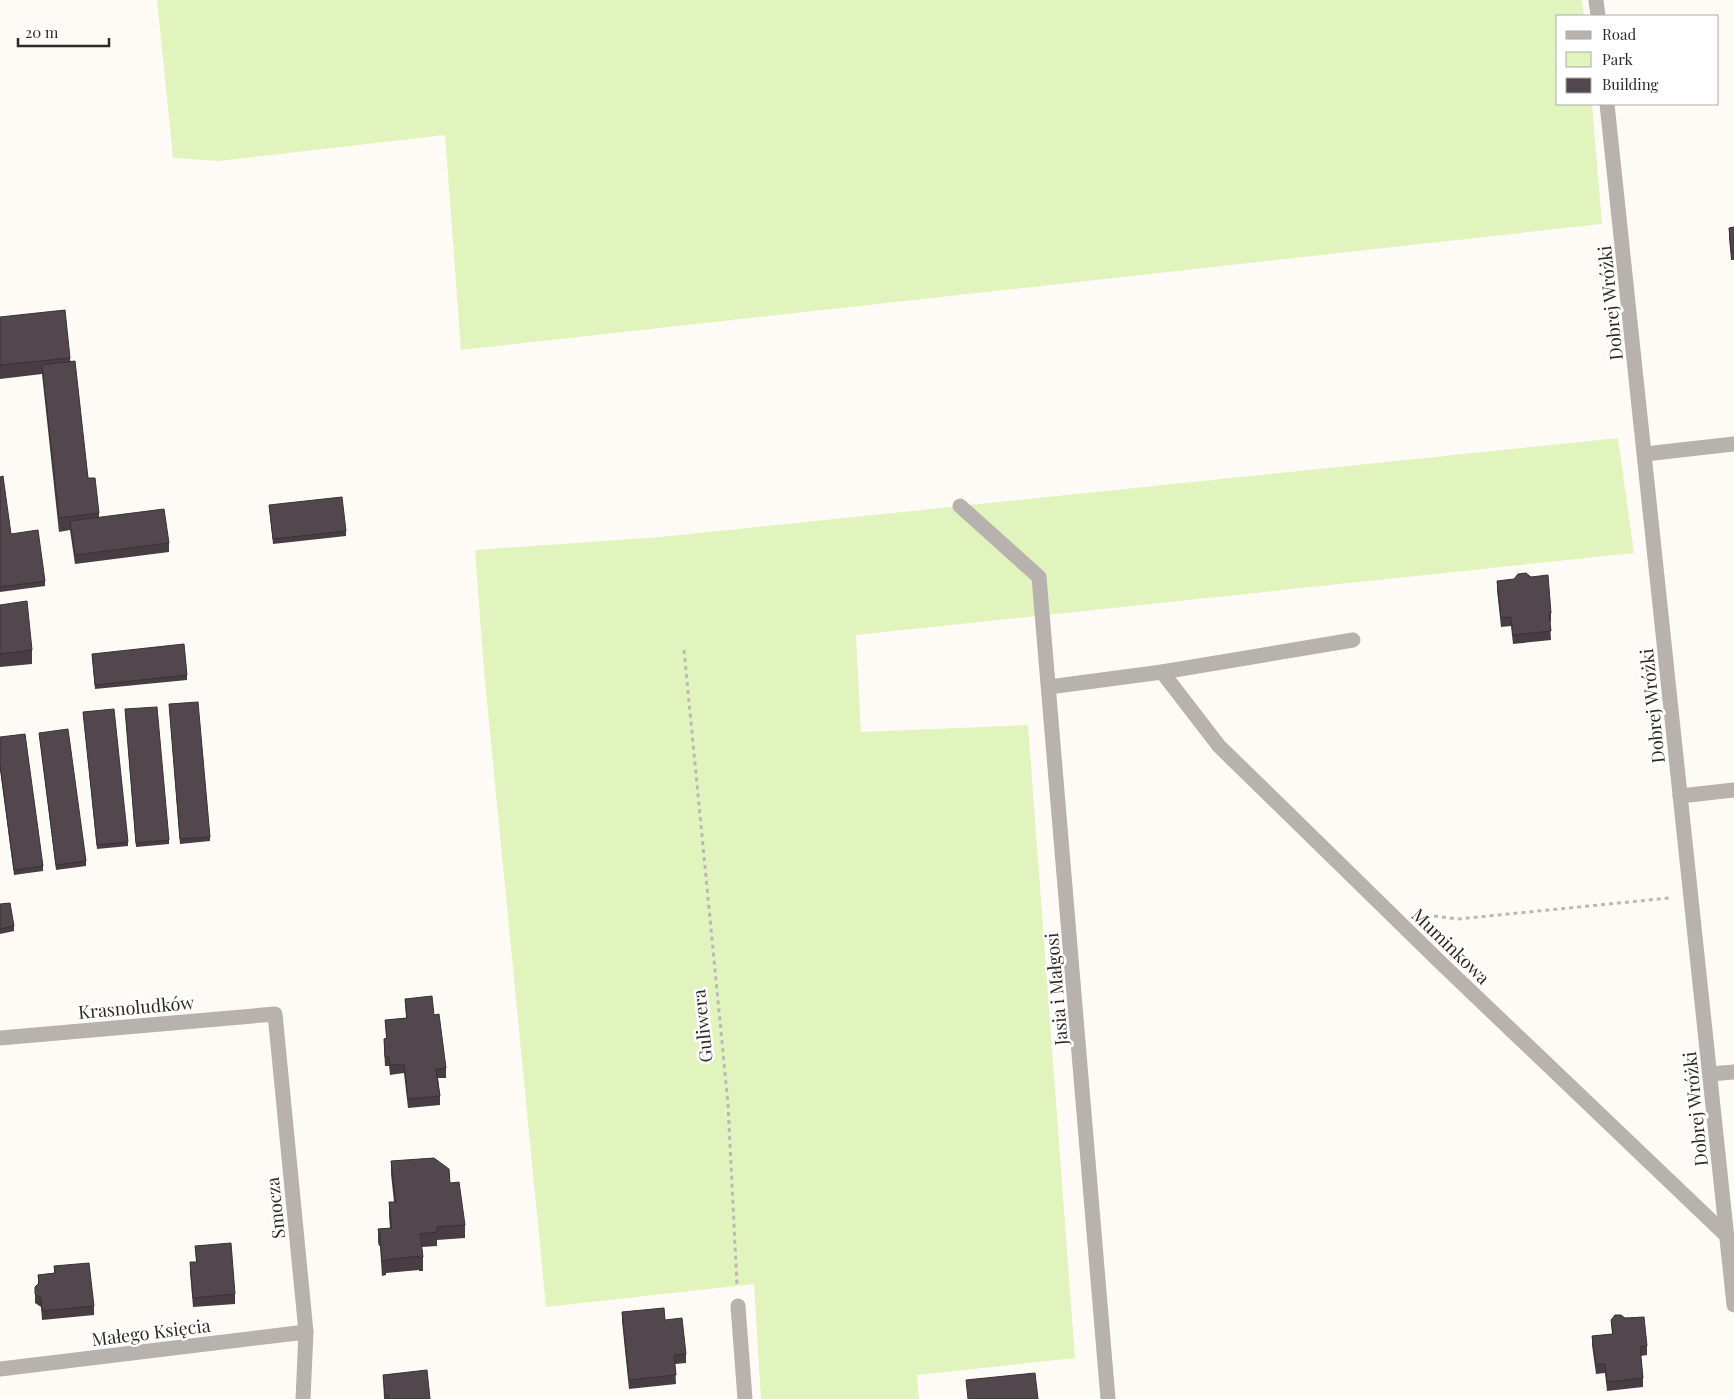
<svg xmlns="http://www.w3.org/2000/svg" width="1734" height="1399" font-family="'Playfair Display',serif">
<style>
.green{fill:#e2f4be}
.lines{fill:none;stroke-linecap:round;stroke-linejoin:round}
.path{stroke:#bcb9b4;stroke-width:3;stroke-dasharray:4 4;stroke-linecap:butt}
.minor{stroke:#b8b2af;stroke-width:15}
.wall{fill:#473d42}
.building{fill:#52474d;stroke:#393236}
.labels{text-anchor:middle;dominant-baseline:central;stroke-width:5;stroke-linejoin:round;paint-order:stroke}
.street-label{font-size:18px;fill:#2d2a26;stroke:#fff}
</style>
<rect width="100%" height="100%" fill="#fefbf6"/>
<g class="green">
<polygon points="157,0 1582,0 1584,16 1558,16 1558,104 1592,104 1602,224 461,350 445,135 219,161 173,158"/>
<polygon points="1618,438 1634,553 856,635 861,732 1028,725 1075,1358 917,1375 919,1399 761,1399 754,1284 546,1307 484,671 475,550 660,537"/>
</g>
<g class="lines">
<g class="path">
<polyline points="684,650 728,1104 737,1285"/>
<polyline points="1426,915 1458,919 1669,898"/>
</g>
<g class="minor">
<polyline points="1596,0 1598,16"/>
<polyline points="1607,104 1734,1305"/>
<polyline points="1645,454 1734,444"/>
<polyline points="960,506 1039,577 1108,1399"/>
<polyline points="1162,672 1219,746 1441,963 1727,1236"/>
<polyline points="1049,687 1162,672 1353,640"/>
<polyline points="1680,796 1734,790"/>
<polyline points="0,1038 275,1014 306,1332 303,1399"/>
<polyline points="1710,1074 1734,1072"/>
<polyline points="738,1306 745,1399"/>
<polyline points="0,1369 306,1332"/>
</g>
</g>
<g class="wall">
<polygon points="1734,227 1734,260 1731,260 1729,237 1729,228"/>
<polygon points="0,317 70,358 88,478 99,513 99,518 169,543 169,552 75,564 70,530 59,532 42,374 0,379"/>
<polygon points="0,477 11,534 45,581 45,586 0,592"/>
<polygon points="269,505 346,531 346,536 273,544"/>
<polygon points="1497,581 1551,613 1551,622 1550,622 1551,640 1513,644 1511,626 1501,627 1497,590"/>
<polygon points="0,605 32,650 32,664 0,667"/>
<polygon points="92,654 187,675 187,680 95,689"/>
<polygon points="169,704 210,837 210,841 180,844"/>
<polygon points="125,709 169,840 169,844 136,847"/>
<polygon points="83,712 128,842 128,846 97,849"/>
<polygon points="39,733 86,861 86,866 56,870"/>
<polygon points="0,737 43,866 43,871 14,875 0,769"/>
<polygon points="0,904 14,926 14,931 0,934"/>
<polygon points="405,999 434,1015 446,1068 446,1078 438,1078 440,1096 440,1105 408,1108 404,1073 390,1075 389,1066 385,1066 384,1048 384,1039 386,1038 385,1020 406,1018"/>
<polygon points="391,1161 450,1183 465,1225 465,1238 437,1240 437,1246 422,1247 423,1257 423,1271 419,1271 419,1270 386,1273 386,1275 382,1276 380,1246 379,1246 378,1242 378,1229 390,1228 389,1216 389,1202 394,1202 391,1174"/>
<polygon points="195,1246 235,1294 235,1304 193,1307 190,1272 190,1262 196,1262"/>
<polygon points="54,1266 94,1306 94,1315 42,1320 41,1307 35,1303 35,1287 38,1284 38,1275 54,1273"/>
<polygon points="622,1312 665,1320 686,1354 686,1363 675,1364 676,1384 629,1389 622,1321"/>
<polygon points="1611,1320 1647,1346 1647,1355 1641,1356 1643,1378 1643,1387 1607,1391 1605,1373 1596,1374 1592,1345 1592,1336 1612,1334"/>
<polygon points="383,1375 430,1399 384,1399"/>
</g>
<g class="building">
<polygon points="1734,227 1734,251 1731,251 1729,228"/>
<polygon points="65,310 70,358 0,365 0,317"/>
<polygon points="75,361 88,478 95,478 99,513 59,518 42,365"/>
<polygon points="3,476 11,534 38,530 45,581 0,587 0,477"/>
<polygon points="342,497 346,531 273,539 269,505"/>
<polygon points="164,509 169,543 75,555 70,521"/>
<polygon points="1526,573 1531,577 1548,575 1551,613 1549,613 1551,631 1513,635 1511,617 1501,618 1497,581 1514,579 1518,574"/>
<polygon points="27,601 32,650 0,654 0,605"/>
<polygon points="184,644 187,675 95,685 92,654"/>
<polygon points="198,702 210,837 180,839 169,704"/>
<polygon points="157,707 169,840 136,843 125,709"/>
<polygon points="114,709 128,842 97,845 83,712"/>
<polygon points="68,729 86,861 56,865 39,733"/>
<polygon points="25,734 43,866 14,870 0,765 0,737"/>
<polygon points="10,903 14,926 0,929 0,904"/>
<polygon points="432,996 434,1015 439,1014 446,1068 436,1069 440,1096 408,1099 404,1064 390,1065 389,1057 385,1057 384,1039 387,1038 385,1020 407,1018 405,999"/>
<polygon points="434,1158 449,1169 450,1183 459,1182 465,1225 437,1227 437,1232 420,1234 423,1257 419,1258 419,1256 386,1260 386,1261 382,1262 380,1233 379,1233 378,1229 392,1228 389,1202 396,1202 391,1161"/>
<polygon points="231,1243 235,1294 193,1298 190,1262 197,1262 195,1246"/>
<polygon points="89,1263 94,1306 42,1311 41,1298 35,1294 35,1287 39,1283 38,1275 55,1273 54,1266"/>
<polygon points="664,1308 665,1320 682,1318 686,1354 674,1355 676,1375 629,1380 622,1312"/>
<polygon points="1615,1315 1621,1315 1625,1318 1644,1317 1647,1346 1640,1347 1643,1378 1607,1382 1605,1364 1596,1365 1592,1336 1613,1334 1611,1320"/>
<polygon points="427,1370 430,1399 389,1399 389,1395 385,1395 383,1375"/>
<polygon points="1035,1373 1038,1399 968,1399 966,1380"/>
</g>
<g class="labels">
<g class="street-label">
<text transform="translate(1610 303) rotate(-96)">Dobrej Wróżki</text>
<text transform="translate(1652 706) rotate(-96)">Dobrej Wróżki</text>
<text transform="translate(1451 946) rotate(44)">Muminkowa</text>
<text transform="translate(1056 989) rotate(-95)">Jasia i Małgosi</text>
<text transform="translate(136 1007) rotate(-5)">Krasnoludków</text>
<text transform="translate(702 1026) rotate(-96)">Guliwera</text>
<text transform="translate(1695 1109) rotate(-96)">Dobrej Wróżki</text>
<text transform="translate(275 1208) rotate(-96)">Smocza</text>
<text transform="translate(151 1332) rotate(-7)">Małego Księcia</text>
</g>
</g>
<rect x="1556" y="15" width="162" height="90" fill="#ffffff" stroke="#abaaa8"/>
<rect x="1566" y="31" width="25" height="8" fill="#b8b2af" stroke="#abaaa8"/>
<text x="1602" y="40" font-size="15" fill="#2d2a26">Road</text>
<rect x="1566" y="52" width="25" height="15" fill="#e2f4be" stroke="#abaaa8"/>
<text x="1602" y="65" font-size="15" fill="#2d2a26">Park</text>
<rect x="1566" y="78" width="25" height="15" fill="#52474d" stroke="#abaaa8"/>
<text x="1602" y="90" font-size="15" fill="#2d2a26">Building</text>
<path d="M18 38v8h91v-8" fill="none" stroke="#2d2a26" stroke-width="2.5"/>
<text x="25" y="38" font-size="15" fill="#2d2a26" stroke="#ffffff" stroke-width="4" paint-order="stroke">20 m</text>
</svg>
